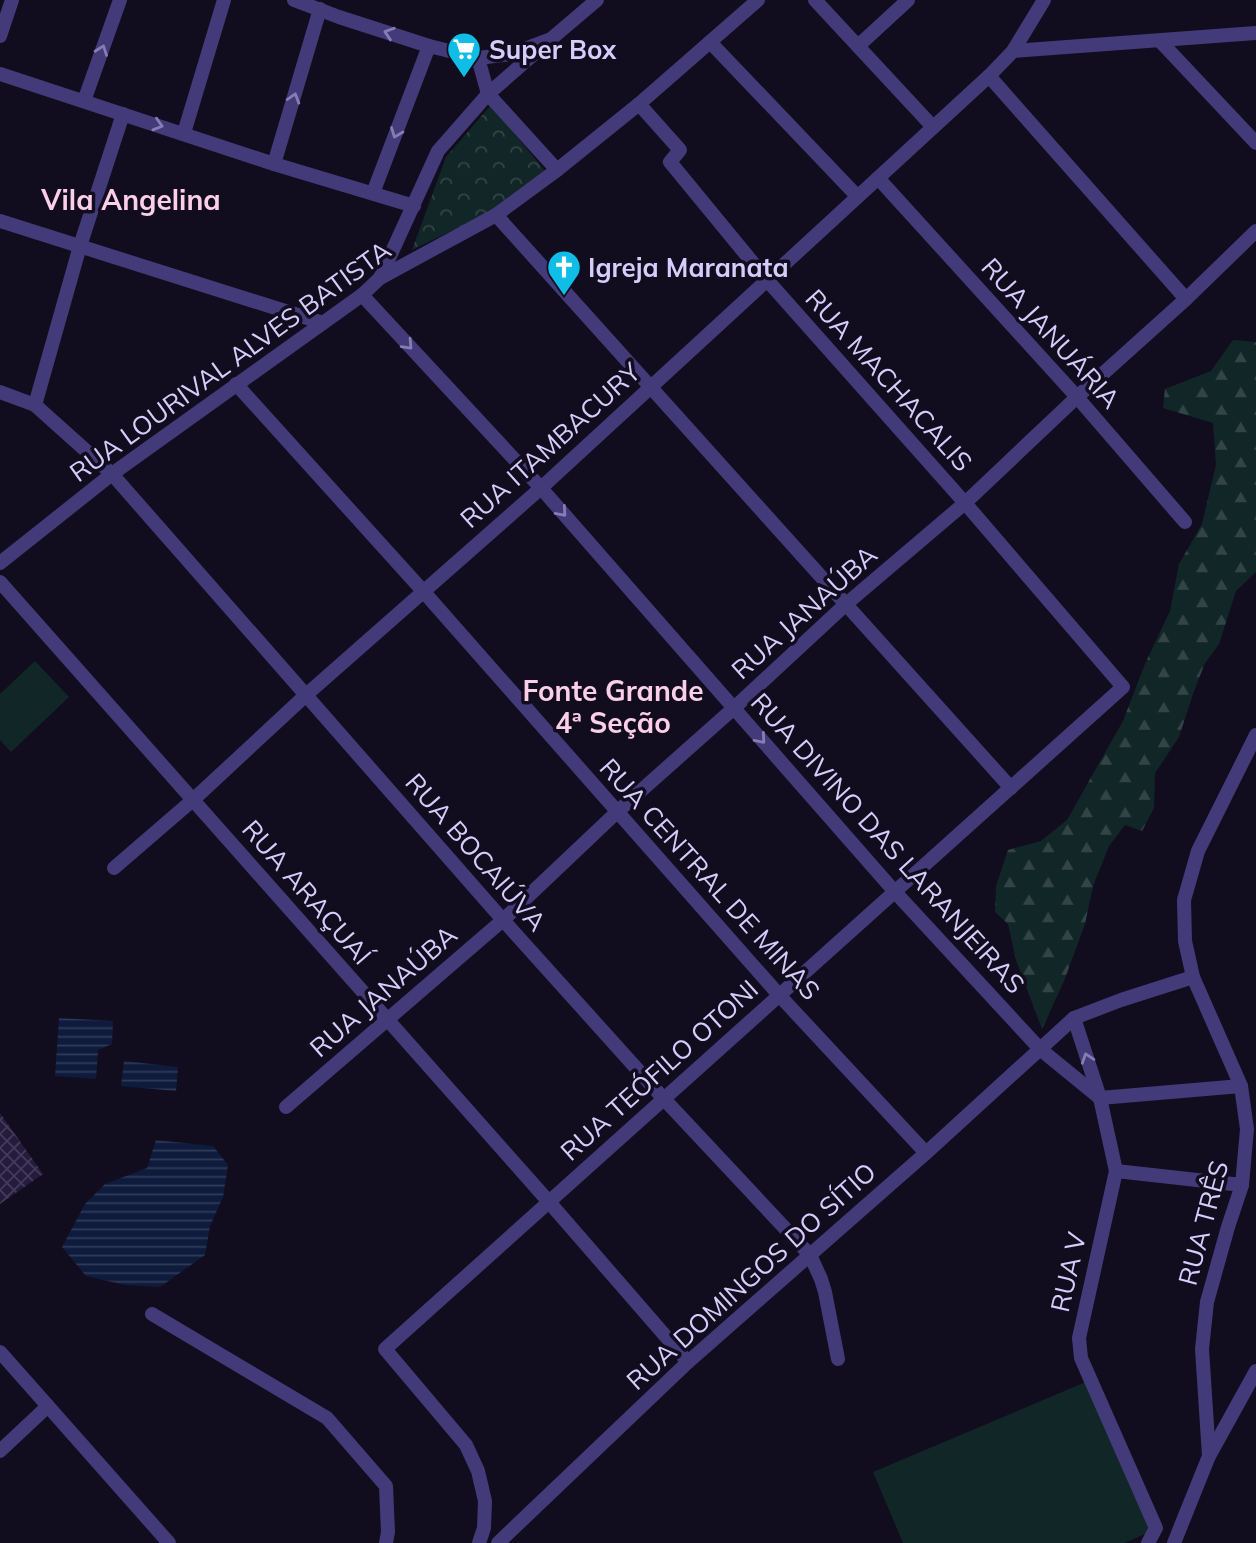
<svg xmlns="http://www.w3.org/2000/svg" width="1256" height="1543" font-family="Mulish,sans-serif">
<style>
.forest{fill:url(#forest-firs)}
.park{fill:url(#park-crowns)}
.pitch{fill:#112627}
.water{fill:url(#water-rules)}
.building{fill:url(#building-cross-hatch)}
.lines{fill:none;stroke-linecap:round;stroke-linejoin:round}
.minor{stroke:#433b79;stroke-width:14}
.oneway{stroke:#867db4}
.labels{text-anchor:middle;dominant-baseline:central;stroke-width:7;stroke-linejoin:round;paint-order:stroke}
.poi-label{font-size:26px;font-weight:bold;fill:#d7cdfc;stroke:#120d1e;text-anchor:start}
.street-label{font-size:26px;fill:#d7cdfc;stroke:#120d1e}
.neighbourhood-label{font-size:28px;font-weight:bold;fill:#fccfe8;stroke:#120d1e}
</style>
<defs>
<pattern id="forest-firs" width="22" height="20" patternUnits="userSpaceOnUse" patternTransform="scale(1.75)"><rect width="22" height="20" fill="#112627"/><path d="M5 1l3.5 6h-7zM16 11l3.5 6h-7z" fill="#334447"/></pattern>
<pattern id="park-crowns" width="20" height="18" patternUnits="userSpaceOnUse" patternTransform="scale(1.75)"><rect width="20" height="18" fill="#112627"/><path d="M2 6a3 3 0 1 1 6 0M12 15a3 3 0 1 1 6 0" fill="none" stroke="#334447"/></pattern>
<pattern id="water-rules" width="6" height="5" patternUnits="userSpaceOnUse" patternTransform="scale(1.75)"><rect width="6" height="5" fill="#0e1b3c"/><path d="M0 2.5h6" fill="none" stroke="#303b59"/></pattern>
<pattern id="building-cross-hatch" width="8" height="8" patternUnits="userSpaceOnUse" patternTransform="scale(1.75)"><rect width="8" height="8" fill="#251b3d"/><path d="M0 0l8 8M0 8l8-8" fill="none" stroke="#443b5a"/></pattern>
</defs>
<rect width="100%" height="100%" fill="#120d1e"/>
<polygon class="forest" points="1233,340 1256,342 1256,572 1236,591 1219,644 1205,663 1194,691 1179,737 1155,773 1154,808 1142,831 1125,825 1109,846 1093,886 1085,924 1064,981 1042,1029 1016,960 1008,924 995,912 996,886 1008,850 1041,841 1067,820 1123,721 1145,664 1170,611 1179,564 1202,524 1216,465 1213,423 1163,408 1165,389 1211,371"/>
<polygon class="park" points="491,105 545,171 494,210 412,250 446,157"/>
<g class="pitch">
<polygon points="35,661 69,697 11,752 0,740 0,694"/>
<polygon points="1088,1381 1152,1531 1124,1543 903,1543 873,1472"/>
</g>
<g class="water">
<polygon points="59,1018 113,1021 112,1044 98,1050 96,1079 55,1076"/>
<polygon points="124,1061 178,1067 176,1091 121,1086"/>
<polygon points="156,1140 213,1146 228,1165 223,1197 210,1226 205,1255 160,1287 125,1285 86,1276 62,1247 85,1204 105,1184 147,1168"/>
</g>
<polygon class="building" points="0,1113 43,1174 0,1204"/>
<g class="lines">
<g class="minor">
<polyline points="294,0 339,17 429,46 478,58 511,54 551,39 597,0"/>
<polyline points="815,0 933,127"/>
<polyline points="0,36 12,0"/>
<polyline points="1160,41 1256,143"/>
<polyline points="710,42 857,196"/>
<polyline points="858,46 908,0"/>
<polyline points="1013,51 1256,33"/>
<polyline points="478,58 488,94 557,170"/>
<polyline points="0,74 274,164 414,206"/>
<polyline points="989,76 1186,299"/>
<polyline points="84,101 120,0"/>
<polyline points="184,133 224,0"/>
<polyline points="274,164 320,9"/>
<polyline points="878,178 1077,397 1185,522"/>
<polyline points="373,193 429,46"/>
<polyline points="496,215 1011,788"/>
<polyline points="0,221 323,323"/>
<polyline points="380,278 438,151 488,94 542,47"/>
<polyline points="362,295 541,488 895,892 1040,1049 1100,1098 1241,1086"/>
<polyline points="236,384 423,591 779,995 926,1153"/>
<polyline points="0,392 35,405 112,474 503,920 664,1099 810,1255 821,1279 825,1292 838,1359"/>
<polyline points="35,405 80,246 123,114"/>
<polyline points="0,563 112,474 362,295 380,278 496,215 557,170 639,104 758,0"/>
<polyline points="0,582 549,1202 688,1362"/>
<polyline points="114,868 194,799 306,695 541,488 989,76 1013,51 1044,0"/>
<polyline points="1074,1018 1100,1098 1116,1171 1079,1338 1081,1358 1156,1528 1148,1543"/>
<polyline points="286,1107 503,920 617,812 734,708 845,605 965,503 1077,397 1186,299 1256,231"/>
<polyline points="1116,1171 1242,1185"/>
<polyline points="152,1314 327,1418 386,1486 388,1532 386,1543"/>
<polyline points="0,1352 169,1543"/>
<polyline points="0,1451 48,1406"/>
<polyline points="1209,1456 1202,1349 1207,1302 1228,1227 1242,1185 1247,1129 1241,1086 1193,977 1185,941 1184,900 1198,851 1256,735"/>
<polyline points="479,1543 484,1528 485,1501 478,1471 466,1445 385,1349 1123,687 965,503 767,280 670,162 680,150 639,104"/>
<polyline points="498,1543 688,1362 926,1153 1074,1018 1121,1000 1193,977"/>
<polyline points="1174,1543 1209,1456 1256,1371"/>
</g>
</g>
<defs><path id="oneway-chevron" d="M-2-3.5L2.5 0L-2 3.5" fill="none" stroke-width="1.6" stroke-linecap="round" stroke-linejoin="round" transform="scale(1.75)"/></defs>
<g class="oneway">
<use href="#oneway-chevron" transform="translate(389 33) rotate(-162)"/>
<use href="#oneway-chevron" transform="translate(102 50) rotate(-70)"/>
<use href="#oneway-chevron" transform="translate(294 98) rotate(-73)"/>
<use href="#oneway-chevron" transform="translate(158 125) rotate(17)"/>
<use href="#oneway-chevron" transform="translate(396 133) rotate(111)"/>
<use href="#oneway-chevron" transform="translate(408 345) rotate(47)"/>
<use href="#oneway-chevron" transform="translate(562 512) rotate(49)"/>
<use href="#oneway-chevron" transform="translate(761 739) rotate(49)"/>
<use href="#oneway-chevron" transform="translate(1087 1058) rotate(-108)"/>
</g>
<defs>
<g id="supermarket-pin" transform="scale(1.75)"><path d="M0 17L-7.5 6A9.5 9.5 0 1 1 7.5 6Z" fill="#0fbde6" stroke="#120d1e"/><path d="M-6-5.5h2.5l.6 2H6L4.5 2H-2.5L-4.4-4H-6ZM-1.5 3.2a1.3 1.3 0 1 0 .1 0ZM3 3.2a1.3 1.3 0 1 0 .1 0Z" fill="#fff"/></g>
<g id="church-pin" transform="scale(1.75)"><path d="M0 17L-7.5 6A9.5 9.5 0 1 1 7.5 6Z" fill="#0fbde6" stroke="#120d1e"/><path d="M-1.2-6h2.4v3.5h3.3v2.4h-3.3V6h-2.4V-.1h-3.3v-2.4h3.3Z" fill="#fff"/></g>
</defs>
<g fill-rule="evenodd">
<use href="#supermarket-pin" x="464" y="49"/>
<use href="#church-pin" x="564" y="267"/>
</g>
<g class="labels">
<g class="poi-label">
<text x="489" y="49">Super Box</text>
<text x="588" y="267">Igreja Maranata</text>
</g>
<g class="street-label">
<text transform="translate(1051 333) rotate(48)">RUA JANUÁRIA</text>
<text transform="translate(230 361) rotate(-36)">RUA LOURIVAL ALVES BATISTA</text>
<text transform="translate(889 380) rotate(48)">RUA MACHACALIS</text>
<text transform="translate(550 445) rotate(-42)">RUA ITAMBACURY</text>
<text transform="translate(804 612) rotate(-42)">RUA JANAÚBA</text>
<text transform="translate(888 843) rotate(48)">RUA DIVINO DAS LARANJEIRAS</text>
<text transform="translate(476 852) rotate(49)">RUA BOCAIÚVA</text>
<text transform="translate(710 879) rotate(48)">RUA CENTRAL DE MINAS</text>
<text transform="translate(307 892) rotate(49)">RUA ARAÇUAÍ</text>
<text transform="translate(383 991) rotate(-41)">RUA JANAÚBA</text>
<text transform="translate(659 1070) rotate(-42)">RUA TEÓFILO OTONI</text>
<text transform="translate(1203 1223) rotate(-75)">RUA TRÊS</text>
<text transform="translate(1068 1272) rotate(-77)">RUA V</text>
<text transform="translate(751 1276) rotate(-42)">RUA DOMINGOS DO SÍTIO</text>
</g>
<g class="neighbourhood-label">
<text x="131" y="199">Vila Angelina</text>
<text x="613" y="690">Fonte Grande<tspan x="613" dy="32">4ª Seção</tspan></text>
</g>
</g>
</svg>
